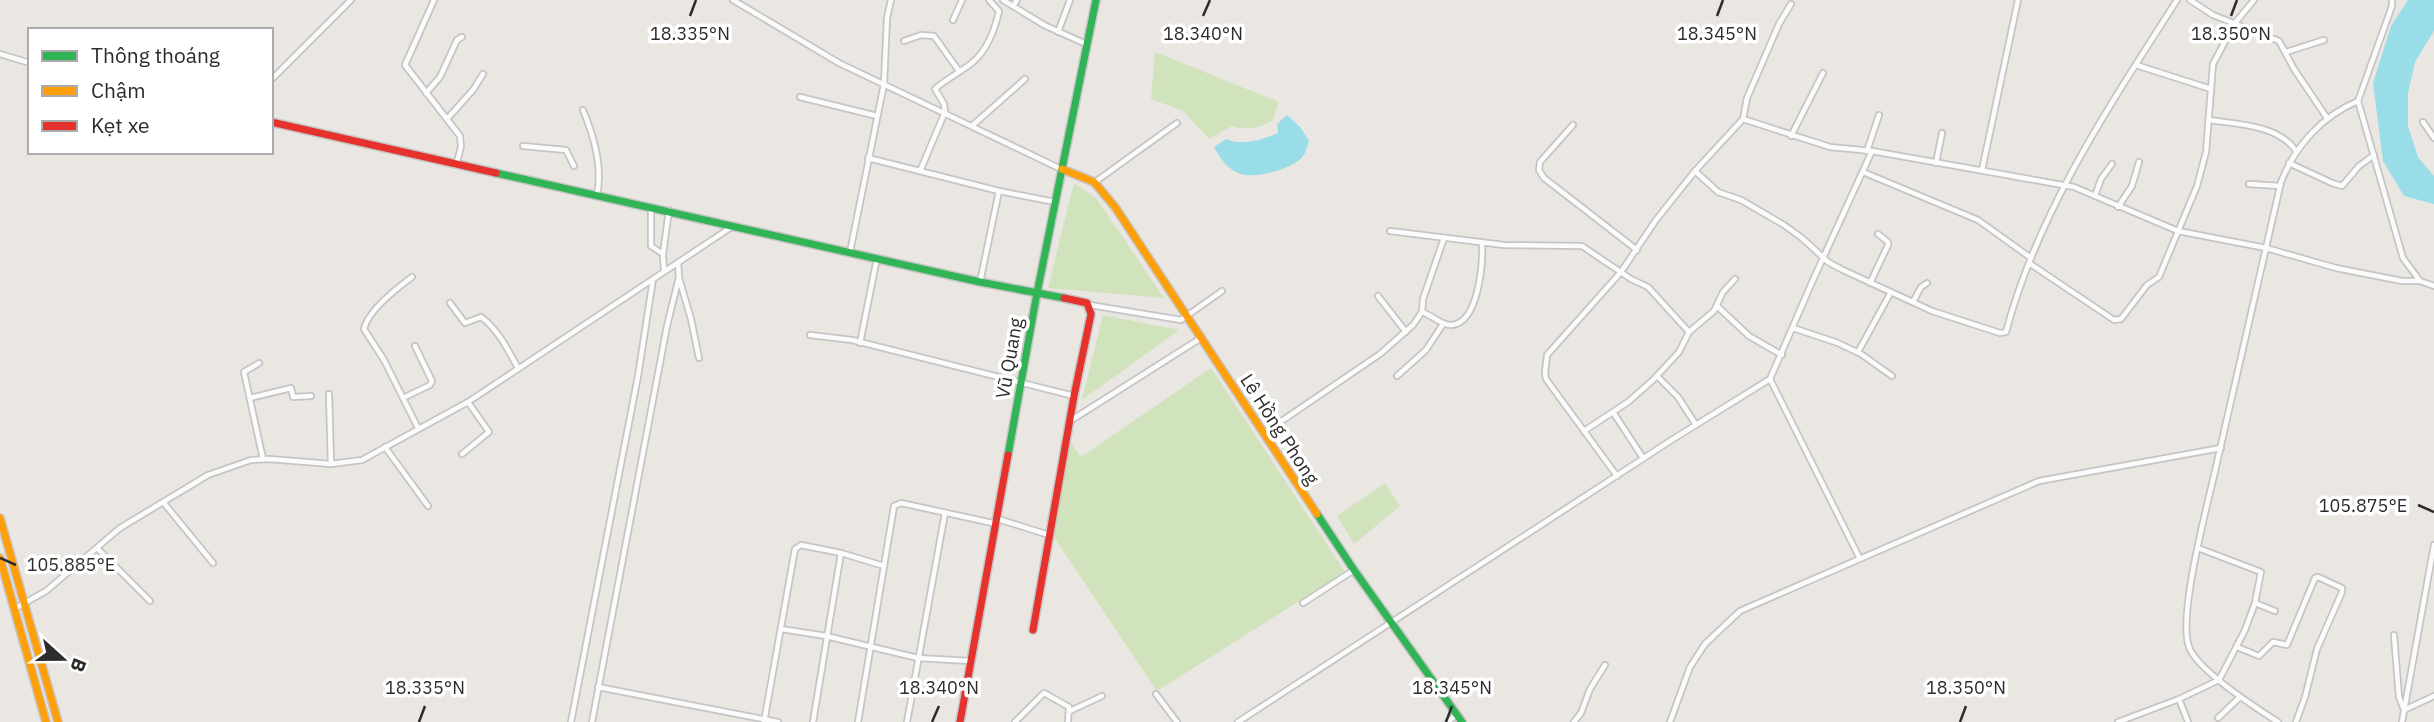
<svg xmlns="http://www.w3.org/2000/svg" width="2434" height="722" font-family="'IBM Plex Sans',sans-serif">
<style>
.green{fill:#d1e3bd}
.water{fill:#99dde8}
.lines{fill:none;stroke-linecap:round;stroke-linejoin:round}
.street-casing{stroke:#c6c5c5;stroke-width:8}
.fast-casing{stroke:#c6c5c5;stroke-width:10}
.slow-casing{stroke:#c6c5c5;stroke-width:10}
.jam-casing{stroke:#c6c5c5;stroke-width:10}
.street{stroke:#fcfbfb;stroke-width:4.5}
.fast{stroke:#30b455;stroke-width:7}
.slow{stroke:#ff9f0a;stroke-width:7}
.jam{stroke:#e5322d;stroke-width:7}
.ticks{fill:none;stroke:#2c2c2c;stroke-width:2.5}
.labels{text-anchor:middle;dominant-baseline:central;stroke-width:7;stroke-linejoin:round;paint-order:stroke}
.street-label{font-size:19px;fill:#2c2c2c;stroke:#fff}
.ticks-label{font-size:18px;text-anchor:middle;fill:#2c2c2c;stroke:#fff;stroke-width:7;stroke-linejoin:round;paint-order:stroke}
</style>
<rect width="100%" height="100%" fill="#eae6e2"/>
<g class="green">
<path d="M1155,52L1279,102L1272,121C1258,128 1247,131 1232,126L1209,139L1183,111L1151,99Z"/>
<polygon points="1074,183 1096,198 1164,298 1048,288"/>
<polygon points="1103,315 1179,330 1082,400"/>
<polygon points="1211,368 1345,572 1157,691 1051,533 1071,443 1081,457"/>
<polygon points="1385,483 1400,506 1354,544 1337,516"/>
</g>
<g class="water">
<polygon points="2408,0 2434,0 2434,31 2415,62 2408,93 2408,126 2418,157 2434,176 2434,204 2404,196 2383,161 2373,83 2391,26"/>
<path d="M1287,115L1300,127L1309,141C1307,145 1306,153 1303,156C1294,169 1255,179 1241,174C1228,170 1220,158 1214,147L1226,139C1242,146 1262,140 1278,133L1277,124Z"/>
</g>
<g class="lines">
<g class="street-casing">
<g id="street">
<polyline points="434,0 405,65 460,136 461,147 456,165"/>
<polyline points="733,0 839,63 1061,169"/>
<polyline points="1003,0 1044,25 1086,44"/>
<polyline points="2190,0 2213,15 2279,41 2294,69 2327,118"/>
<polyline points="2392,0 2392,6 2358,101 2403,258 2420,281 2434,286"/>
<polyline points="1013,6 1017,0"/>
<polyline points="953,20 962,0"/>
<polyline points="1058,32 1070,0"/>
<polyline points="904,41 921,35 934,36 959,71"/>
<polyline points="2286,52 2324,40"/>
<polyline points="0,54 30,63"/>
<polyline points="2136,65 2211,89"/>
<polyline points="271,80 351,0"/>
<polyline points="426,93 440,77 457,40 462,37"/>
<polyline points="800,97 877,116"/>
<path d="M583,110C593,134 603,167 597,194"/>
<polyline points="447,119 473,90 483,74"/>
<polyline points="1743,119 1830,147 1872,151 2074,187 2178,231 2266,248 2336,268 2402,281 2420,281"/>
<path d="M2209,120C2237,124 2279,125 2296,151"/>
<polyline points="2423,122 2434,138"/>
<polyline points="973,125 1025,79"/>
<polyline points="1573,125 1540,162 1539,170 1544,178 1637,250"/>
<polyline points="1791,136 1823,73"/>
<polyline points="523,146 566,150 574,166"/>
<polyline points="1867,151 1879,115"/>
<polyline points="868,158 999,191 1055,202"/>
<polyline points="1936,163 1942,133"/>
<polyline points="2289,163 2332,183 2342,186 2359,166 2374,155"/>
<polyline points="1982,170 2018,0"/>
<path d="M920,171L945,112L944,104L935,89C947,78 961,72 973,62C987,50 995,29 999,11L989,0"/>
<path d="M1695,171L1718,192L1741,200L1784,225L1802,238L1828,262L1843,270L1932,311L2000,333L2006,332C2038,211 2110,105 2177,0"/>
<polyline points="1863,172 1978,220 2031,258"/>
<polyline points="1095,182 1177,123"/>
<polyline points="2249,184 2280,186"/>
<polyline points="2095,196 2101,179 2112,164"/>
<polyline points="651,207 651,246 663,254"/>
<polyline points="2118,207 2132,186 2139,162"/>
<polyline points="1390,231 1504,245 1582,246 1631,279 1648,287 1689,332"/>
<polyline points="850,252 884,84 887,18 891,0"/>
<polyline points="2029,263 2114,320 2121,319 2147,285 2159,277 2197,186 2206,152 2213,64 2235,23 2254,0"/>
<polyline points="664,271 663,254 669,210"/>
<path d="M412,277C397,288 368,311 364,329L384,360L418,428"/>
<polyline points="679,278 691,319 699,358"/>
<polyline points="980,282 999,191"/>
<polyline points="1870,283 1888,245 1888,242 1878,234"/>
<polyline points="1378,296 1406,332"/>
<polyline points="1913,302 1921,287 1927,283"/>
<path d="M450,303L465,323L481,317C498,329 508,350 518,368"/>
<polyline points="1717,306 1749,336 1782,355"/>
<polyline points="1090,308 1090,305 1181,320 1222,291"/>
<path d="M1422,312C1432,315 1442,326 1452,325C1479,322 1483,263 1482,242"/>
<polyline points="1793,328 1838,343 1861,354 1892,376"/>
<polyline points="810,335 852,340 1074,396"/>
<polyline points="860,343 877,258"/>
<polyline points="1858,352 1891,292"/>
<polyline points="259,363 244,372 263,459"/>
<polyline points="1397,376 1426,350 1443,324"/>
<polyline points="1657,376 1678,397 1696,425"/>
<polyline points="1770,379 1859,557"/>
<polyline points="329,394 331,464"/>
<polyline points="250,398 291,388 293,397 311,396"/>
<polyline points="403,398 430,385 432,381 415,346"/>
<polyline points="1613,412 1643,458"/>
<polyline points="1070,421 1201,338"/>
<polyline points="1584,431 1628,402 1653,380 1679,352 1689,332 1714,311 1723,292 1735,279"/>
<polyline points="1264,433 1380,354 1413,325 1422,312 1423,299 1444,238"/>
<polyline points="385,447 428,506"/>
<polyline points="462,454 489,432 468,402"/>
<polyline points="1617,476 1546,379 1545,373 1547,355 1621,272 1656,220 1695,171 1743,119 1747,98 1779,24 1791,4"/>
<polyline points="163,502 213,563"/>
<polyline points="998,519 1049,535"/>
<polyline points="97,548 150,601"/>
<polyline points="1303,603 1354,570"/>
<polyline points="2255,603 2275,611"/>
<polyline points="14,609 46,591 120,528 208,475 251,460 269,459 331,464 362,460 468,402 733,226"/>
<polyline points="781,629 826,636 918,658 970,661"/>
<polyline points="2394,635 2399,697 2404,710 2434,696"/>
<polyline points="2237,647 2259,656 2273,642 2287,645 2315,578 2318,577 2342,588 2342,592 2317,649 2305,697 2296,722"/>
<polyline points="598,687 778,722"/>
<polyline points="1156,694 1177,722"/>
<polyline points="1070,711 1102,696"/>
<polyline points="2218,718 2240,697"/>
<polyline points="571,722 638,376 653,279"/>
<polyline points="592,722 667,326 679,277 678,263"/>
<polyline points="764,722 795,549 801,545 841,553 884,566"/>
<polyline points="813,722 841,553"/>
<polyline points="858,722 894,506 901,503 997,524"/>
<polyline points="907,722 945,513"/>
<polyline points="1015,722 1044,693 1069,707 1068,722"/>
<polyline points="1238,722 1670,441 1770,379 1813,280 1872,151"/>
<polyline points="1448,722 1456,715"/>
<polyline points="1574,722 1581,713 1590,689 1605,665"/>
<polyline points="1670,722 1690,667 1705,644 1740,611 2039,481 2221,448"/>
<polyline points="2118,722 2179,699"/>
<polyline points="2188,722 2179,699 2219,680 2245,630 2255,603 2261,572 2198,548"/>
<path d="M2278,722C2256,708 2198,671 2189,647C2177,614 2210,496 2218,458C2239,366 2260,274 2281,182C2295,146 2322,116 2358,101"/>
<polyline points="2402,722 2434,545"/>
</g>
</g>
<g class="fast-casing">
<g id="fast">
<polyline points="496,173 980,282 1064,298"/>
<polyline points="1008,455 1037,293 1096,0"/>
<polyline points="1317,514 1354,570 1462,722"/>
</g>
</g>
<g class="slow-casing">
<g id="slow">
<polyline points="1062,169 1094,182 1115,207 1317,514"/>
<polyline points="0,518 58,722"/>
<polyline points="0,558 46,722"/>
</g>
</g>
<g class="jam-casing">
<g id="jam">
<polyline points="271,122 496,173"/>
<polyline points="1033,630 1074,396 1091,314 1087,303 1064,298"/>
<polyline points="960,722 1008,455"/>
</g>
</g>
<use href="#street" class="street"/>
<use href="#fast" class="fast"/>
<use href="#slow" class="slow"/>
<use href="#jam" class="jam"/>
</g>
<path class="ticks" d="M690,16L696,0M1203,16L1210,0M1717,16L1723,0M2231,16L2237,0M2418,505L2434,512M0,558L16,565M419,722L425,706M932,722L939,706M1446,722L1452,706M1960,722L1966,706"/>
<g class="labels">
<g class="street-label">
<text transform="translate(1009 358) rotate(-80)">Vũ Quang</text>
<text transform="translate(1280 429) rotate(57)">Lê Hồng Phong</text>
</g>
</g>
<g class="ticks-label">
<text x="690" y="40">18.335°N</text>
<text x="1203" y="40">18.340°N</text>
<text x="1717" y="40">18.345°N</text>
<text x="2231" y="40">18.350°N</text>
<text x="2363" y="512">105.875°E</text>
<text x="71" y="571">105.885°E</text>
<text x="425" y="694">18.335°N</text>
<text x="939" y="694">18.340°N</text>
<text x="1452" y="694">18.345°N</text>
<text x="1966" y="694">18.350°N</text>
</g>
<rect x="28" y="28" width="245" height="126" fill="#ffffff" stroke="#ababab" stroke-width="2"/>
<rect x="42" y="51" width="35" height="10" fill="#30b455" stroke="#ababab" stroke-width="2"/>
<text x="91" y="63" font-size="21" fill="#2c2c2c">Thông thoáng</text>
<rect x="42" y="86" width="35" height="10" fill="#ff9f0a" stroke="#ababab" stroke-width="2"/>
<text x="91" y="98" font-size="21" fill="#2c2c2c">Chậm</text>
<rect x="42" y="121" width="35" height="10" fill="#e5322d" stroke="#ababab" stroke-width="2"/>
<text x="91" y="133" font-size="21" fill="#2c2c2c">Kẹt xe</text>
<g transform="translate(63 659) rotate(111)" stroke="#ffffff" stroke-width="5" paint-order="stroke">
<path d="M0-5L12 26L0 18L-12 26Z" fill="#2c2c2c"/>
<text y="-10" font-size="19" font-weight="bold" text-anchor="middle" fill="#2c2c2c">B</text>
</g>
</svg>
